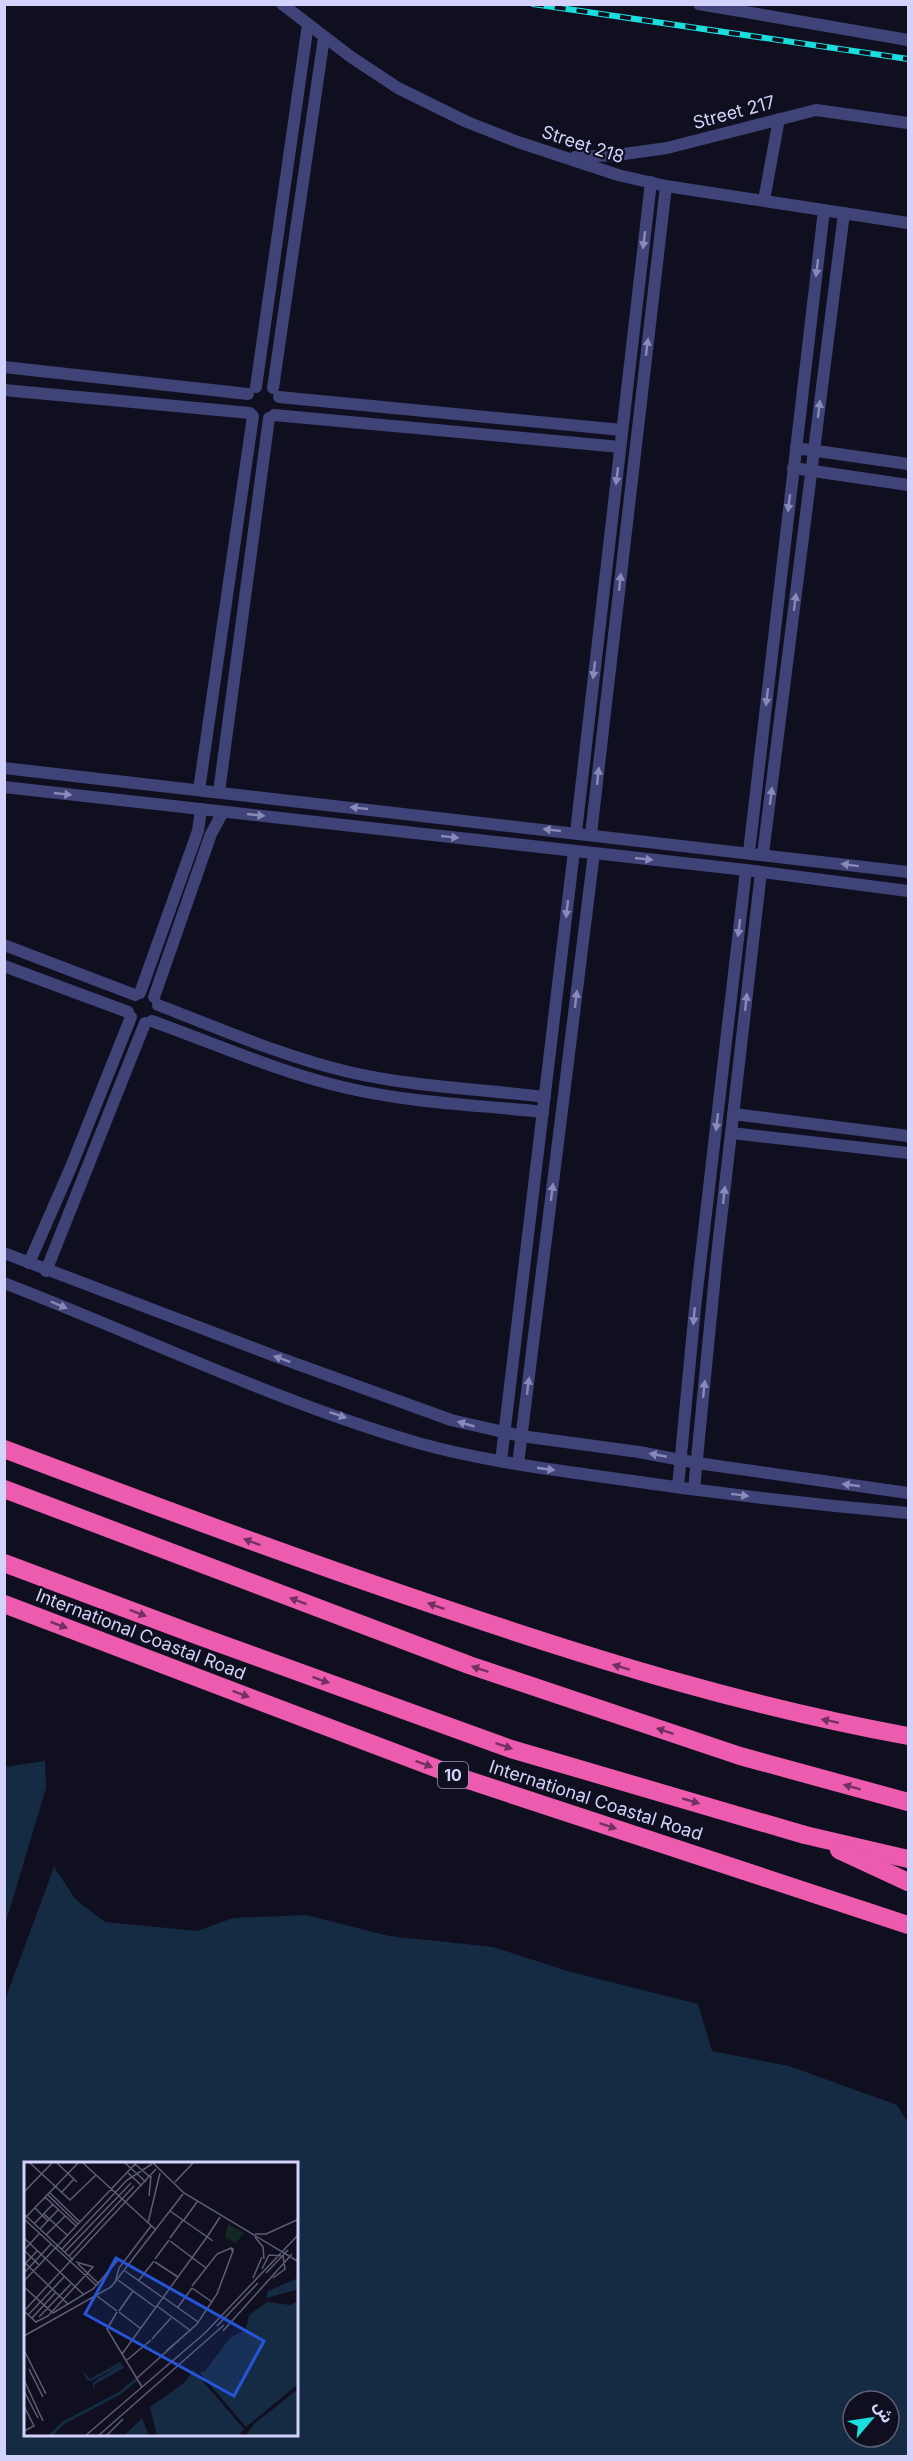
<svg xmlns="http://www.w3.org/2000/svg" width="913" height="2461" font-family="Inter,'Noto Sans Arabic',sans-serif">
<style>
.water{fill:#152b43;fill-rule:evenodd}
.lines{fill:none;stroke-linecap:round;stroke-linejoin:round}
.street{stroke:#3f4378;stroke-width:12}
.highway{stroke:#ec5bae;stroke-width:18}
.rail-casing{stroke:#1addde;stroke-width:6}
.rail{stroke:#100f1f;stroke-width:4;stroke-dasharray:11;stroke-linecap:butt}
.oneway{fill:#898ab9}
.oneway2{fill:#73315f}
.labels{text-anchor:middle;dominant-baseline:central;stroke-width:4.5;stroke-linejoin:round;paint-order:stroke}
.shield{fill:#100f1f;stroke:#9898b8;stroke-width:1.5}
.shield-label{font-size:16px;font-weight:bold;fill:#d3d2fa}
.street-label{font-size:18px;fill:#d3d2fa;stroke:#100f1f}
.inset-river{fill:none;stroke:#152b43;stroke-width:3}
.inset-road{fill:none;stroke:#5e5d77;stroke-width:1.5}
.view{fill:#2655da;fill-opacity:0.15;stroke:#2655da;stroke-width:3}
.inset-edge{fill:none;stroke:#d3d2fa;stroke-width:3}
</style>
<rect width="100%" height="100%" fill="#100f1f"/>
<g class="water">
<polygon points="45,1761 46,1788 5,1925 5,1767"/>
<path d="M54,1867L76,1900L105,1922L197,1931L233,1918L306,1915L389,1936L493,1947L567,1971L698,2004L712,2051L789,2066L897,2105L908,2123V2456H5V2000ZM26,2164H297V2436H26ZM853,2401H889V2437H853Z"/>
</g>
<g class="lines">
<g class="street">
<polyline points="282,4 351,57 398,88 467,122 518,142 618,175 666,186 908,223"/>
<polyline points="699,4 908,40"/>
<polyline points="575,157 617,155 667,148 816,110 908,123"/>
<polyline points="764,200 779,119"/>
<polyline points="4,367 248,394"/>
<polyline points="256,387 308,24"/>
<polyline points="273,388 324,37"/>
<polyline points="4,390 250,413"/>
<polyline points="279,397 622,430"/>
<polyline points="274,415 620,447"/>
<polyline points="796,448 908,464"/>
<polyline points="793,468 908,485"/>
<polyline points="4,768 908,872"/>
<polyline points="4,787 746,870 908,891"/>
<polyline points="199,790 253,416"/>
<polyline points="219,792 269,418"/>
<polyline points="576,832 651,182"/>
<polyline points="591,834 666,186"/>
<polyline points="749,852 824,210"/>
<polyline points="763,854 844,213"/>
<polyline points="4,945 135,995"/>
<polyline points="4,966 128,1012"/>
<polyline points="140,993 198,831 201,809"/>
<polyline points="154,997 211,834 223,812"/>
<path d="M158,1005C221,1029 284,1057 349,1072C413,1087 480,1089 545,1097"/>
<path d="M152,1021C216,1044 281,1073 347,1088C411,1103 478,1105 543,1112"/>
<polyline points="733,1114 908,1136"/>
<polyline points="731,1133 908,1153"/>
<polyline points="4,1253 272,1355 451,1420 521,1436 639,1452 697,1463 908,1493"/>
<polyline points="29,1263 71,1167 131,1017"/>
<polyline points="46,1271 145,1023"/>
<path d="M4,1283C142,1336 276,1402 418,1443C479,1460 542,1468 604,1477C705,1492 807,1504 908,1513"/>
<polyline points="501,1461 574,851"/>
<polyline points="518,1464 594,853"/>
<polyline points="678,1487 695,1308 746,870"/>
<polyline points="694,1489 717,1255 761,872"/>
</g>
<g class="highway">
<path d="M4,1449C155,1506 305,1562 458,1613C606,1663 754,1708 908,1736"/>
<polyline points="4,1489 469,1665 740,1756 908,1802"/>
<polyline points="4,1563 199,1636 511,1749 805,1835 908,1859"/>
<polyline points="4,1604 459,1777 908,1925"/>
<polyline points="839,1850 908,1882"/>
</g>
<g class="rail-casing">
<polyline id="rail" points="533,4 908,59"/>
</g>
<use href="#rail" class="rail"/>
</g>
<defs><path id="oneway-solid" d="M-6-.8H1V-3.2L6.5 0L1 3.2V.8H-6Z" transform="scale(1.5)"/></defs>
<g class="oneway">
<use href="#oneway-solid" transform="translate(644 240) rotate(97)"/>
<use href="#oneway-solid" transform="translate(817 268) rotate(97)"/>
<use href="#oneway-solid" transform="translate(647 347) rotate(-83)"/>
<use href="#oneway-solid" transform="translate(819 409) rotate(-83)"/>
<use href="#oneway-solid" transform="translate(617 476) rotate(97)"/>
<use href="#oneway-solid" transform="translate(789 503) rotate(97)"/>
<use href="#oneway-solid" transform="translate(620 582) rotate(-84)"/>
<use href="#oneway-solid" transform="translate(795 602) rotate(-83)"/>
<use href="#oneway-solid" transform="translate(594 670) rotate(97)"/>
<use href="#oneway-solid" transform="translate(767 697) rotate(97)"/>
<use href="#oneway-solid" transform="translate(598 776) rotate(-84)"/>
<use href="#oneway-solid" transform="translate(63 794) rotate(6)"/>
<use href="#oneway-solid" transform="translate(771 796) rotate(-83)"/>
<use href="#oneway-solid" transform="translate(359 808) rotate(-174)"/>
<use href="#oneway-solid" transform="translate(256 815) rotate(6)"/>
<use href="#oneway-solid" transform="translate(552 830) rotate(-174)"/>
<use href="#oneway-solid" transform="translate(450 837) rotate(6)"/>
<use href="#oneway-solid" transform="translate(644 859) rotate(6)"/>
<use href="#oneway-solid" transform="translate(850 865) rotate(-173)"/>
<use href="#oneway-solid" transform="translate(567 909) rotate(97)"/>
<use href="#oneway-solid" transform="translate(739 928) rotate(97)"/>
<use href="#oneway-solid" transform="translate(576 999) rotate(-83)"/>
<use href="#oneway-solid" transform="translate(746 1002) rotate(-84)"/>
<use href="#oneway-solid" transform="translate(717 1122) rotate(97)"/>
<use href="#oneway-solid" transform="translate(552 1192) rotate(-83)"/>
<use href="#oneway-solid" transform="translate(724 1195) rotate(-84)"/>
<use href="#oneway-solid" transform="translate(59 1305) rotate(23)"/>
<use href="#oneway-solid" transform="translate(694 1316) rotate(95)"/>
<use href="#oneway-solid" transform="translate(282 1359) rotate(-160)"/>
<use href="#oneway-solid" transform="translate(528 1386) rotate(-83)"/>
<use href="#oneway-solid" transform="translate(704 1389) rotate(-84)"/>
<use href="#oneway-solid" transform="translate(338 1415) rotate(19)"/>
<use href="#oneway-solid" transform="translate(466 1424) rotate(-164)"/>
<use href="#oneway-solid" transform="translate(658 1455) rotate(-169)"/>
<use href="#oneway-solid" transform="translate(546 1469) rotate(8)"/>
<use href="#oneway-solid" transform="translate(851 1485) rotate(-172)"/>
<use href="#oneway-solid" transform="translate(740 1495) rotate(7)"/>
</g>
<g class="oneway2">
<use href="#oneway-solid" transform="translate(252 1542) rotate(-159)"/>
<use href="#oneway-solid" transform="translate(298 1601) rotate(-159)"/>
<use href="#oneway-solid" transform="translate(436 1606) rotate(-161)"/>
<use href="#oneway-solid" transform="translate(138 1613) rotate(21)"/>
<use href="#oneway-solid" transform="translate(59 1625) rotate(21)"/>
<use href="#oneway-solid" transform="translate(621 1667) rotate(-163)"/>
<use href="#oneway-solid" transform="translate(480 1669) rotate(-162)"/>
<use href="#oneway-solid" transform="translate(321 1680) rotate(20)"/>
<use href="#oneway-solid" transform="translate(241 1694) rotate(21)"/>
<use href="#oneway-solid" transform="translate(830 1721) rotate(-168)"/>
<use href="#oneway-solid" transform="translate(665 1731) rotate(-162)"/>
<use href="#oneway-solid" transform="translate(504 1746) rotate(19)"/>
<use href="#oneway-solid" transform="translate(424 1764) rotate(21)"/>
<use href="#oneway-solid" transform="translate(852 1787) rotate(-165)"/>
<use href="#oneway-solid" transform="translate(691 1801) rotate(16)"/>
<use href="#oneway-solid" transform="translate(608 1826) rotate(18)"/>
</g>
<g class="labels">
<rect class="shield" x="438" y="1762" width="30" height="26" rx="4.5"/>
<g class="shield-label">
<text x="453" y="1775">10</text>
</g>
<g class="street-label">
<text transform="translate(734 112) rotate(-15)">Street 217</text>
<text transform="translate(583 144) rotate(18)">Street 218</text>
<text transform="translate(141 1634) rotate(21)">International Coastal Road</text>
<text transform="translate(596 1800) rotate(18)">International Coastal Road</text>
</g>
</g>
<g transform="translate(24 2162)">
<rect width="274" height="274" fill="#100f1f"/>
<path d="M204,62L220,71L212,81L201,75Z" fill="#132825"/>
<path d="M274,116L272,128L242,136L244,129ZM274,139V222L222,265L176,211L181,209L206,176L222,167L225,153L243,140L266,143ZM96,200L100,206L71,222L69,229V220L97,203L67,219L63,218L58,208L66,217ZM169,208L220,267L214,274H133L126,245L160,221ZM274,227V274H221L230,262ZM118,256L125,274H99L104,270Z" fill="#152b43"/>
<path class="inset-river" d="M26,274L39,261L96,231L113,217"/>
<path class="inset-road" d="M6,1L46,38L72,13M33,1L53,20M59,1L132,68M101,1L122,20M129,1L160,31L275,100M111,2L126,15M103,10L118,24M151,20L169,1M0,30L28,1M0,30L28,1M26,31L56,60M37,31L50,17M24,33L54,62M125,34L127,14M21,35L52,64M11,46L24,59M146,49L189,79M0,52L49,98M20,52L43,73M1,56L54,1M0,57L73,124M160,58L173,40M124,61L136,11M10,62L29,42M16,67L34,48M231,72H242L275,57M22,73L41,54M183,75L196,55M231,75L239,85L240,97M0,76L60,133M146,76L159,58M146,79L182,106M38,87L103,18L128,2M0,88L15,72M0,88L15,103M41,90L107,21M45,94L110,24M131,97L145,78M0,100L44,142M131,100L154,115M54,102L75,122M0,103L13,89M238,107L245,93L259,94L261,107L249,116M101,109L138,135M0,111L27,82M242,111L264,88M229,116L238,95M94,118L131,145M115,118L130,99M0,119L112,1M91,121L95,106L127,64M168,124L193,92L207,86L209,90V87L207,86M0,125L29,151L69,127L95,97M168,126L188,140M73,134L93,149M139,135L174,160M133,144L167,169M154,145L168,126M0,149L132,7M0,149L12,160L24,154L69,105L52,100M95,149L109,129M93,150L83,167L118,225M95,150L116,166M4,153L40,115M15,155L47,122M8,156L32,130M193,164L234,121M199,169L268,92M0,174L87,125L159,32M128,177L147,156M142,189L164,170M1,190L22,232M98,192L183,75M103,198L127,178M5,207L19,235M113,216L173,162L193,132L209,89M0,218L19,259M0,229L14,256M0,244L10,264L0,269M61,274L181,171L275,72M74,274L200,163M82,274L99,257"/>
<path class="view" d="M92,96L240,179L210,234L61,152Z"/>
<rect width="274" height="274" class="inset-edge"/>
</g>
<rect width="913" height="2461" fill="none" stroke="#d3d2fa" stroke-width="12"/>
<g transform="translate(871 2419) rotate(61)"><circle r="28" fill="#100f1f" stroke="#5e5d77" stroke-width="1.5"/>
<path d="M0-4.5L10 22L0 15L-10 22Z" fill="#1addde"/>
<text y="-9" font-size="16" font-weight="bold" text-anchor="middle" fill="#d3d2fa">ش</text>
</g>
</svg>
